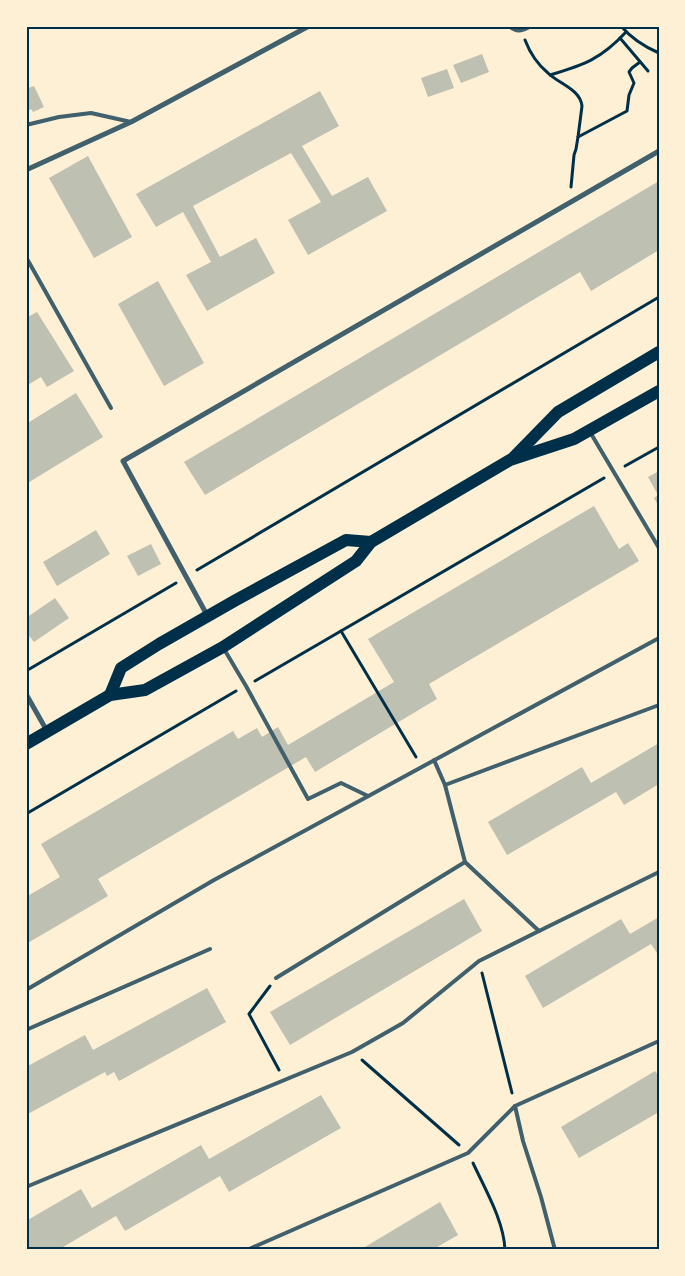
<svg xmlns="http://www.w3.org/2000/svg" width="685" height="1276" font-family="'Zilla Slab',serif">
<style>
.building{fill:#bec0b2}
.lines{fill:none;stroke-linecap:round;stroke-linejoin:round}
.path{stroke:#003049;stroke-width:3}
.service{stroke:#3f606c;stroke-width:4}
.minor{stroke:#3f606c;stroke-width:5}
.primary{stroke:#003049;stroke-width:12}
.neatline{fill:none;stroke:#003049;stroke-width:2}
</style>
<rect width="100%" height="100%" fill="#fdf0d5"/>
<g class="building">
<polygon points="482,54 489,72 461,83 453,65"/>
<polygon points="447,69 454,88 428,97 421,78"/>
<polygon points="34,86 44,107 33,112 31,109 26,112 26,89"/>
<polygon points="320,91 339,126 302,146 332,196 368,177 387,211 308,255 288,220 321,202 291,153 193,206 220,257 256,238 275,273 207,311 186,275 211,262 183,212 156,227 136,194"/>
<polygon points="88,156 132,237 94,258 49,178"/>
<polygon points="659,181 659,250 591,291 580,272 205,495 184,462"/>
<polygon points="158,281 204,363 164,386 118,304"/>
<polygon points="37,312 74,371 47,387 41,377 26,386 26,318"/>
<polygon points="76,393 103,437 26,484 26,424"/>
<polygon points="659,471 659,507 654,498 658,495 648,477"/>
<polygon points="594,506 619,549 628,543 639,561 429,684 437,699 315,772 306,757 98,879 108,896 26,944 26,897 60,877 41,844 233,731 238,739 257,728 262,737 278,727 288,745 394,682 368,639"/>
<polygon points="96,530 110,554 57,586 43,562"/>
<polygon points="151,544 161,564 138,576 127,556"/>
<polygon points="55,598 69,618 34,642 26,632 26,618"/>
<polygon points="659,743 659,784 624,805 616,792 507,855 488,822 582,767 591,783"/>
<polygon points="464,899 482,931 290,1045 270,1012"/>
<polygon points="659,917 659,956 651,944 543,1008 525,976 621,919 630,934"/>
<polygon points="207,988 226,1022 119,1081 114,1072 107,1076 105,1072 26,1115 26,1067 85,1035 93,1050"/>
<polygon points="655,1071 659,1077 659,1112 579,1158 561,1127"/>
<polygon points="321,1095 341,1128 229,1192 220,1176 125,1231 116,1216 58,1250 26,1250 26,1221 81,1189 92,1208 201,1145 209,1159"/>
<polygon points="440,1202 458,1235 432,1250 360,1250"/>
</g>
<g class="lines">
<g class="path">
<path d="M621,26C631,38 645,47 659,53"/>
<polyline points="620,38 648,71"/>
<path d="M525,40C530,53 537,64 548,73C559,84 580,89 582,106L578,137"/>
<path d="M550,75C584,65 601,59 626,32"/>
<polyline points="571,187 574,155 576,149 578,137 627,111 629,95 634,83 629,72 632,68 640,62"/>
<polyline points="625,466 659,447"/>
<polyline points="197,570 659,297"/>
<polyline points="341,631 416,757"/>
<polyline points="26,671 176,583"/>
<polyline points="255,681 604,478"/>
<polyline points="26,814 236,691"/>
<polyline points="482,973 512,1093"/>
<polyline points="270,986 249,1014 279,1070"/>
<polyline points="362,1060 459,1145"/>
<path d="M473,1163C485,1189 504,1221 505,1250"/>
</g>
<g class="service">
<path d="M509,26C517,33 522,31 531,26"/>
<polyline points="26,125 59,117 91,113 131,122"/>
<polyline points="26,257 111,408"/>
<polyline points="590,432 659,548"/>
<polyline points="224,649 246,686 308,799 341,783 368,796"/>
<polyline points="445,785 659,705"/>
<polyline points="539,931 659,872"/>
<polyline points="276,978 465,862"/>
<polyline points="26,990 214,880 659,638"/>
<polyline points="26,1030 210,949"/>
<polyline points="515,1106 523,1141 541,1197 555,1250"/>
<polyline points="26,1187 352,1052 403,1023 479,961 539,931 465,862 445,785 434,760"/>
<polyline points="247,1250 468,1153 515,1106 659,1041"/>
</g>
<g class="minor">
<polyline points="26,170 131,122 309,26"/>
<polyline points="207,615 123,461 659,151"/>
<polyline points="26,694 47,731"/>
</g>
<g class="primary">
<polyline points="512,459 558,412 659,352"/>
<polyline points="110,695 121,668 159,644 236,600 346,540 371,542"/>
<polyline points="26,744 110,695 145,690 223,647 356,561 371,542 510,460 574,439 659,391"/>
</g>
</g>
<rect width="685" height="1276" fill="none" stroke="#fdf0d5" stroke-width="55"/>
<rect x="28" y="28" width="630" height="1220" class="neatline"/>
</svg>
